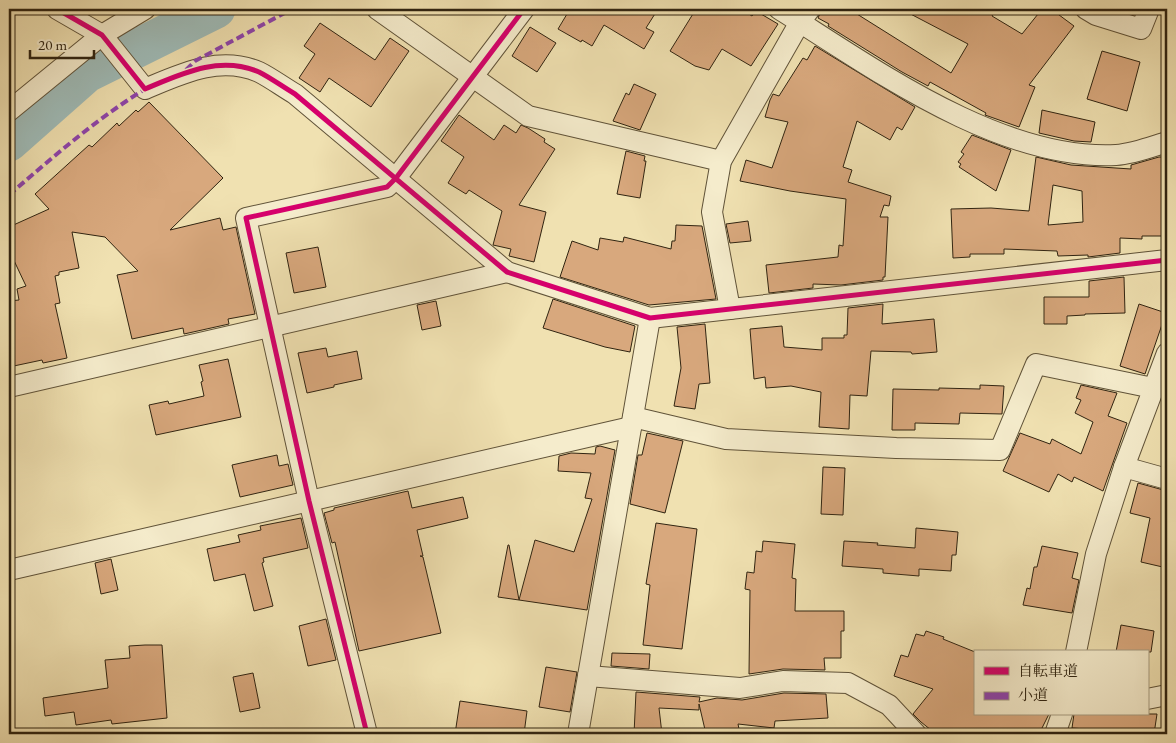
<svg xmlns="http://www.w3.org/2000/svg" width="1176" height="743" font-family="'EB Garamond','Noto Serif JP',serif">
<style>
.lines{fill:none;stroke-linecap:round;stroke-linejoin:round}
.river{stroke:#9fbbb7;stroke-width:39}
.building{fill:#d8a87d;stroke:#302411;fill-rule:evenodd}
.street-casing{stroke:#605339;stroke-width:22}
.street{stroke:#f5eccc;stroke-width:20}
.quiet{stroke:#8e44ad;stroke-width:4;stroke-dasharray:8 4;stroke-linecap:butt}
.cycleway-casing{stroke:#f5eccc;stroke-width:8}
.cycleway{stroke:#d6006c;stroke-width:5}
</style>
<rect width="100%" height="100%" fill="#f0e1b1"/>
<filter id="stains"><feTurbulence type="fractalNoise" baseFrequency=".004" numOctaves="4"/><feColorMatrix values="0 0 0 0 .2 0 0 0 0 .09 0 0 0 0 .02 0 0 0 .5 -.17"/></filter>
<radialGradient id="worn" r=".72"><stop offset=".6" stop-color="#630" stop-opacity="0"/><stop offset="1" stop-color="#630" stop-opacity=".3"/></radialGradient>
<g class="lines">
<polyline class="river" points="9,142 87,73 216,9"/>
</g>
<g class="building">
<polygon points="570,9 658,9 646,28 654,32 644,49 604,25 592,46 582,40 581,42 558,29"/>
<polygon points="696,9 741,9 752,16 756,11 778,24 751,66 722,49 709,70 695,66 670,51"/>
<polygon points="822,9 849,9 951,73 968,44 901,9 996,9 992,16 1022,34 1042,9 1051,9 1074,26 1029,85 1035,87 1019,127 985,115 986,113 930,82 928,86 902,72 828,26 829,24 818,18"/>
<polygon points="320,23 375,60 390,38 409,51 371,107 329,78 320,92 299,78 315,54 304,46"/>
<polygon points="530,27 556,43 537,72 512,56"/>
<polygon points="815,46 915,107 902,130 897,127 890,140 857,121 843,167 852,170 848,182 891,196 889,206 884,205 880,217 888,217 885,277 883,277 883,280 841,285 813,284 813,288 769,293 766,265 838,257 839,245 843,246 846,199 790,191 740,181 746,160 772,168 788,122 765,117 770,100 773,94 779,96 803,58 807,60"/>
<polygon points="1102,51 1140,62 1127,111 1087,99"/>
<polygon points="634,84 656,94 640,130 613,121 626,93 629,95"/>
<polygon points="149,102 223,178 170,230 220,218 223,230 236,227 255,314 228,319 229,324 184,334 183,328 132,339 117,275 138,271 105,237 72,232 79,268 59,272 59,275 55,276 60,303 55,304 67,358 43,363 42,360 9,367 9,301 19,300 17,289 26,286 9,250 9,227 49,209 35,194 89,145 92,147 117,123 119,126 136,110 138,112"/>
<polygon points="1042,110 1095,122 1091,142 1074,141 1039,133"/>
<polygon points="459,115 494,140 504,125 516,133 521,125 528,128 545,139 544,142 555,149 519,205 546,212 534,262 509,256 511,249 493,245 502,211 469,190 466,194 448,183 464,157 441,141"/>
<polygon points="972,135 1011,150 996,191 959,167 961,164 958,162 964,154 961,152"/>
<polygon points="626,151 645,156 644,161 646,161 640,198 617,194"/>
<path d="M1036,157L1071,165L1131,169V165L1159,157H1167V236H1142V239L1120,238V253L1088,257V255L1058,256L1057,251L1004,249V254H970V257L953,258L951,209L991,208L1029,211ZM1053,185L1082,191L1083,222L1048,225Z"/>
<polygon points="748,221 751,241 730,243 726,224"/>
<polygon points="676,225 702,226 716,299 649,305 560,277 572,241 598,250 600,238 623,242 624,237 671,249 672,241 675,241"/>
<polygon points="318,247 326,287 294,293 286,253"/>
<polygon points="1124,277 1125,313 1085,314 1085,315 1067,316 1067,324 1044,324 1044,297 1089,297 1089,281"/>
<polygon points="553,299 635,326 630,352 605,347 543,328"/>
<polygon points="436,301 441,326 422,330 417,305"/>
<polygon points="883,304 882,324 934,319 937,352 912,354 911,352 871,351 867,396 850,395 849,429 819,427 821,392 791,386 766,388 765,377 754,379 750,329 782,326 784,347 822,350 822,338 844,338 844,335 847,335 848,308"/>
<polygon points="1139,304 1166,313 1145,374 1120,366"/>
<polygon points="705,324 710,383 699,384 695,409 674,406 681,368 677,327"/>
<polygon points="326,348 328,357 357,351 362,379 334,385 334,387 307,393 298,353"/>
<polygon points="228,359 241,417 156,435 149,405 168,401 169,404 204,396 201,382 203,381 199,365"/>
<polygon points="980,385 1004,386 1002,414 960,413 959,424 915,423 915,430 892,430 893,389 939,390 939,388 980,389"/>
<polygon points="1081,385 1117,393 1108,416 1127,423 1103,491 1074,477 1072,482 1058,474 1049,492 1003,471 1020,433 1050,444 1052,439 1081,454 1093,422 1075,413 1081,400 1076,398"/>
<polygon points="647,433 683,441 665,513 630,504 638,455 642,455"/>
<polygon points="600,446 615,450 587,610 519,600 535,540 574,552 592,499 585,498 591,473 558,471 559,456 571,453 595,454 596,447"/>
<polygon points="277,455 279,466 288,464 293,485 240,497 232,465"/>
<polygon points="823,467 845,468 843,515 821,514"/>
<polygon points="1138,483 1167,491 1167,568 1141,562 1150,518 1130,513"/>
<polygon points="408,491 412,508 463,497 468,518 417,530 423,556 420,556 423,557 441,633 359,651 335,542 332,543 324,513 334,510 334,508"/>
<polygon points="301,518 308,548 263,558 264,562 262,563 273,606 254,611 245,574 214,581 207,549 240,542 238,535 261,530 260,526"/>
<polygon points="656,523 697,529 682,649 643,645 650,585 646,584"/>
<polygon points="916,528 958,532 956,555 952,555 951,571 919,569 919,576 883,573 883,569 842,566 844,541 878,543 877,545 915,548"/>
<polygon points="763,541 795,544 792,578 796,579 795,611 844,611 844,631 841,631 841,658 824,658 825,670 783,669 749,674 750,590 745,589 747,572 754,573 756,551 762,552"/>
<polygon points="508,545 509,545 519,600 498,597"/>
<polygon points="1042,546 1078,553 1072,578 1079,580 1072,613 1023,605 1027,588 1030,589 1034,567 1037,567"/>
<polygon points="111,559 118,590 101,594 95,563"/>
<polygon points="326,619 336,660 308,666 299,626"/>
<polygon points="1121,625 1154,631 1151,652 1116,652"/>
<polygon points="926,631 944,637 943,639 975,652 975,714 1049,714 1039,734 936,734 921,722 913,714 933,689 894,676 901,655 908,657 916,634 924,636"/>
<polygon points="145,645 162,645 167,718 112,724 111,720 76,725 74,712 45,716 43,698 108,688 105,660 130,658 129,646"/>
<polygon points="612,653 650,654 649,669 611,666"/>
<polygon points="546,667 577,672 570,712 539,707"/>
<polygon points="253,673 260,708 240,712 233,677"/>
<polygon points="636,692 700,697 699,702 717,698 742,700 784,693 826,694 828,718 775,721 774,728 738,724 740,734 706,734 699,704 699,710 659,708 662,734 634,734"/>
<polygon points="460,701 527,711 524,734 455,734"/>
<polygon points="1074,714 1157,714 1154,734 1135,734 1135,731 1103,730 1086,734 1086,729 1072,728"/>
</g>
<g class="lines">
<g class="street-casing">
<g id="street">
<path d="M57,9L102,35L145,89C181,74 219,55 259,72C271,78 283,87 295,94L507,272L650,318L1167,260"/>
<polyline points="377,9 528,116 721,161"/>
<path d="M779,9C873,68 1000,161 1116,155C1133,154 1151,147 1167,142"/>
<polyline points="1086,9 1096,15 1141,29 1149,9"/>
<polyline points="9,111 102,35 145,9"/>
<polyline points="730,309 712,212 721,161 800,22 810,9"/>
<polyline points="9,387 507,272"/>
<polyline points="633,417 726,439 896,448 1000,450 1036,364 1153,388"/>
<polyline points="1124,467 1167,479"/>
<polyline points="9,570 631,427"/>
<polyline points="1076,652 1096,554 1124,467 1167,353"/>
<polyline points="588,676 740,688 783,681 848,683 889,705 916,734"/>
<polyline points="1147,699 1167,695"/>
<polyline points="367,734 309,501 246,218 387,187 396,178 524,9"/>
<polyline points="578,734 650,318"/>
<polyline points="1055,734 1062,714"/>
</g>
</g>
<use href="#street" class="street"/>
<g class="quiet">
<polyline points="186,70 195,61 292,9"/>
<path d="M9,195C53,157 95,120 145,89"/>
</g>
<g class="cycleway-casing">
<g id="cycleway">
<path d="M57,9L102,35L145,89C181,74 219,55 259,72C271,78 283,87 295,94L507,272L650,318L1167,260"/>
<polyline points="367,734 309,501 246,218 387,187 396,178 524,9"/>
</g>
</g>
<use href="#cycleway" class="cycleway"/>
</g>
<rect width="1176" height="743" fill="none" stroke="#f0e1b1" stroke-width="30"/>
<rect x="10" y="10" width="1156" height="723" fill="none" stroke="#302411" stroke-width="2.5"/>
<rect x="15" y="15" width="1146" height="713" fill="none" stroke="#302411"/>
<rect x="974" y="650" width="175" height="65" fill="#f5eccc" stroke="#a69c81"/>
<rect x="984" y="667" width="25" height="8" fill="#d6006c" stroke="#a69c81"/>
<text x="1018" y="676" font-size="15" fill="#302411">自転車道</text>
<rect x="984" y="692" width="25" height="8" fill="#8e44ad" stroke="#a69c81"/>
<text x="1018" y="700" font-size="15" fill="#302411">小道</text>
<path d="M30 50v8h64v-8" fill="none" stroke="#302411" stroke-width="2.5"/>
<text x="38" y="50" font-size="15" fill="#302411" stroke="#f5eccc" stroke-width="4" paint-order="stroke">20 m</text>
<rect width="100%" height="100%" filter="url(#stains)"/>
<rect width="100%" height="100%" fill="url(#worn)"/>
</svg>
